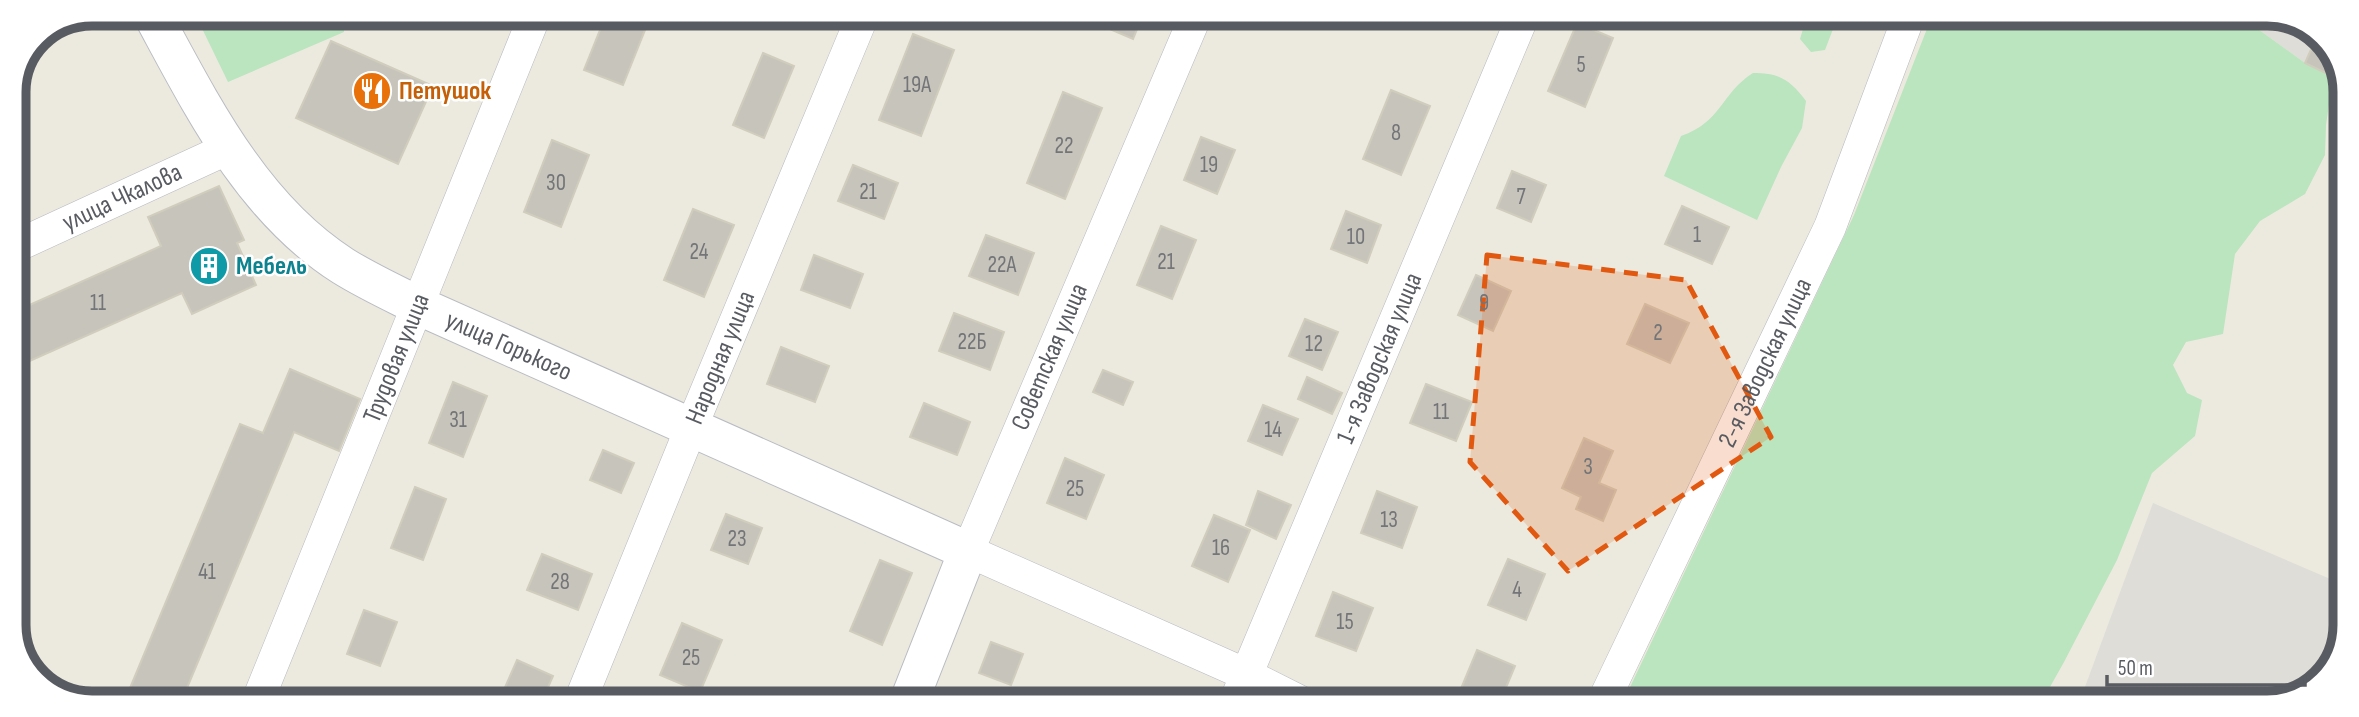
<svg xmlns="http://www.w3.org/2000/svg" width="2359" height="717" font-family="'Sofia Sans Condensed',sans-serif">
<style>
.industrial{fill:#dfddd7}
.green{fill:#bae5be}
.building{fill:#c7c4bc;stroke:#d1cdbd;stroke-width:2}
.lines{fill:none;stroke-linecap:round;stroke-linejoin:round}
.street-casing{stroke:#b7b9bf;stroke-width:33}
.secondary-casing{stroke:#b8bbc2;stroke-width:40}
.street{stroke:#fff;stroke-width:32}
.secondary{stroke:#fff;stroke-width:38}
.marked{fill:#e15910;fill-opacity:0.2;stroke:#e15910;stroke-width:5;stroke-dasharray:14 9;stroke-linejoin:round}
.labels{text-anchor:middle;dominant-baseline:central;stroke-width:5;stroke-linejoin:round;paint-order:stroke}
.number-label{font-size:23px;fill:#747578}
.food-label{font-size:26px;font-weight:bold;fill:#c56008;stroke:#fff;text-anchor:start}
.street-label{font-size:26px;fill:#585b61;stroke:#fff}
.culture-label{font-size:26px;font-weight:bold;fill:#0d838f;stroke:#fff;text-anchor:start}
.rim{fill:none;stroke:#585b61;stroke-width:9}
</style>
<rect width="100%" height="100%" fill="#eceadf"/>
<g class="industrial">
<polygon points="2222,17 2287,17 2326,41 2337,69 2333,77 2305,63 2255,27"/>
<polygon points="2153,503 2342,584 2342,645 2314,687 2267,703 2079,703"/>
</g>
<g class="green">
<polygon points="195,14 342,14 344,32 228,82"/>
<polygon points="1807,16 1838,16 1825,50 1811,52 1800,39"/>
<polygon points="1932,16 2222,17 2255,27 2305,63 2333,77 2326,125 2325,155 2305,194 2260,221 2235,254 2223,334 2186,342 2173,365 2187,393 2202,400 2195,436 2152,473 2117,560 2064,662 2041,703 1623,702 1854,215"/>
<path d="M1753,73C1780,73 1790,80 1806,101L1802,128L1781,167L1757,220L1664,176L1681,136C1722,122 1721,93 1753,73Z"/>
</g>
<g class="building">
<polygon points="606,15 651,15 623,85 584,70"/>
<polygon points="1077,15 1143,15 1133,39"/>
<polygon points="1577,23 1613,38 1585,107 1548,91"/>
<polygon points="913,34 954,50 921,136 879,120"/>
<polygon points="2317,36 2326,41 2342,81 2305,63"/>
<polygon points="331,41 433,86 398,164 296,118"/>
<polygon points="763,53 794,66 764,138 733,125"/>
<polygon points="1391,90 1430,106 1401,175 1363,159"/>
<polygon points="1063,92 1102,108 1065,199 1027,183"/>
<polygon points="1201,137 1235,150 1217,194 1184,180"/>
<polygon points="552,140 589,155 561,227 524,212"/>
<polygon points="853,165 898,183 884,219 838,201"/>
<polygon points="1512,171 1546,185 1531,222 1497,208"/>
<polygon points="219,186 244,240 237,243 256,285 192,314 182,293 14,368 14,312 161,246 148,217"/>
<polygon points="1682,206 1729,227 1712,264 1665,244"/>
<polygon points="693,209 734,225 704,297 664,280"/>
<polygon points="1346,211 1381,225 1367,263 1331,249"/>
<polygon points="1161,226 1196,240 1172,299 1137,285"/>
<polygon points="986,235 1034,253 1018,295 969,276"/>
<polygon points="814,255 863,274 850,308 801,290"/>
<polygon points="1476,275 1511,291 1493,331 1458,315"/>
<polygon points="1645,304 1689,323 1670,363 1627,344"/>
<polygon points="954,313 1004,332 990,370 939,351"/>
<polygon points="1305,319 1338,332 1322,370 1289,356"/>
<polygon points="781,347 829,366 815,402 767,384"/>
<polygon points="290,369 360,399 339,451 294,432 182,700 125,700 240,424 263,433"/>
<polygon points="1103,370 1133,382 1123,405 1093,392"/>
<polygon points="1307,377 1342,393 1332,414 1298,399"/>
<polygon points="453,382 487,396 463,457 429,443"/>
<polygon points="1426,384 1472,402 1456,441 1410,423"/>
<polygon points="924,403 970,422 957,455 910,437"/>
<polygon points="1263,405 1298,419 1282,455 1248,441"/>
<polygon points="1584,438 1613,451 1599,483 1616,490 1603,521 1576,509 1581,497 1562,488"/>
<polygon points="603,450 634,463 621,493 590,480"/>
<polygon points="1065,458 1104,475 1086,519 1047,503"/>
<polygon points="415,487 446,499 423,560 391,548"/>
<polygon points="1258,491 1291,505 1276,539 1246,525"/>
<polygon points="1377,491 1417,507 1402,548 1361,533"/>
<polygon points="726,514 762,528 748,564 711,550"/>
<polygon points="1214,515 1250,530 1228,582 1192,566"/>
<polygon points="542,554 592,574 578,610 527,590"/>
<polygon points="1508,559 1545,574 1526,620 1488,605"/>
<polygon points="880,560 912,573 882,645 850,631"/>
<polygon points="1333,592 1373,608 1356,651 1316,636"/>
<polygon points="364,610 397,622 380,666 347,654"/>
<polygon points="682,623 722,640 700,692 660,675"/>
<polygon points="991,642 1023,654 1011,685 979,673"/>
<polygon points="1477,650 1515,666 1500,702 1486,702 1460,691"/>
<polygon points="517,660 553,676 542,701 499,701"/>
</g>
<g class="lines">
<g class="street-casing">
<g id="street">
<polyline points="1196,15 968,551 1245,674 1301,702"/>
<path id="s1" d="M14,247L229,148"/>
<path id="s2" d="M258,700L535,15"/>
<path id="s3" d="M580,701L691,428L863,15"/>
<path id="s4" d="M1235,702L1523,16"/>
<path id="s5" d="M1603,702L1830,227L1909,16"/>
</g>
</g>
<g class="secondary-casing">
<g id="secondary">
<path id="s6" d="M152,14C202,106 252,208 343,266C367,281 393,293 419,306L968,551L909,701"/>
</g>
</g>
<use href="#street" class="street"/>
<use href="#secondary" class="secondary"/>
</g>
<path class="marked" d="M1487,255L1686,280L1771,437L1568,571L1470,462Z"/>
<defs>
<g id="restaurant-disc" transform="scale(2.0125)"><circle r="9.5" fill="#e8710a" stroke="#fff"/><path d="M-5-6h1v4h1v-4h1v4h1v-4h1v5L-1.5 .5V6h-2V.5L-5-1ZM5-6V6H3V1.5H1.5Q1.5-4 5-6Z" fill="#fff"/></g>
<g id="building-disc" transform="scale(2.0125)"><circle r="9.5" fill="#0f9aa8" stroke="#fff"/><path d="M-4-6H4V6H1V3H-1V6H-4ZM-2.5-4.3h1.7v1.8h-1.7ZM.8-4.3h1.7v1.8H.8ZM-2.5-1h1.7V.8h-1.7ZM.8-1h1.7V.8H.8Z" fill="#fff"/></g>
</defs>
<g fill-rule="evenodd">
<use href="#restaurant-disc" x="372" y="91"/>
<use href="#building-disc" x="209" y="266"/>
</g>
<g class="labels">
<g class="number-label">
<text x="1581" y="65">5</text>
<text x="917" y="85">19А</text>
<text x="1396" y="133">8</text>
<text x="1064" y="146">22</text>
<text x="1209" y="165">19</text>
<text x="556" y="183">30</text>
<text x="868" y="192">21</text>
<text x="1521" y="197">7</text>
<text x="1697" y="235">1</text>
<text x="1356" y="237">10</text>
<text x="699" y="252">24</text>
<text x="1166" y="262">21</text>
<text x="1002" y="265">22А</text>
<text x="98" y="303">11</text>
<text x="1484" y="303">9</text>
<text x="1658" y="333">2</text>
<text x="972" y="342">22Б</text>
<text x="1314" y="344">12</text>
<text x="1441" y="412">11</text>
<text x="458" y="420">31</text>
<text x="1273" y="430">14</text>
<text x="1588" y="467">3</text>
<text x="1075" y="489">25</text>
<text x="1389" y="520">13</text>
<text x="737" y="539">23</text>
<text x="1221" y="548">16</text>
<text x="207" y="572">41</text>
<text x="560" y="582">28</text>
<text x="1517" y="590">4</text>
<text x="1345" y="622">15</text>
<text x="691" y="658">25</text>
</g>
<g class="food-label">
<text x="399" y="91">Петушок</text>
</g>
<g class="street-label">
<text stroke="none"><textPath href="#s1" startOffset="119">улица Чкалова</textPath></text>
<text stroke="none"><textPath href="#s6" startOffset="504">улица Горького</textPath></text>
<text stroke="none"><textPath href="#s3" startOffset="371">Народная улица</textPath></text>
<text transform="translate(1050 357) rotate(-67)">Советская улица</text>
<text stroke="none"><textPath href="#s2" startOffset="369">Трудовая улица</textPath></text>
<text stroke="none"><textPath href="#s4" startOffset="373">1-я Заводская улица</textPath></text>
<text stroke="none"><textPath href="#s5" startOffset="376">2-я Заводская улица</textPath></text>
</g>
<g class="culture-label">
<text x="236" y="266">Мебель</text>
</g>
</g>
<path d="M0 0H2359V717H0ZM92 26H2267A66 66 0 0 1 2333 92V625A66 66 0 0 1 2267 691H92A66 66 0 0 1 26 625V92A66 66 0 0 1 92 26Z" fill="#fff" fill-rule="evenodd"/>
<path class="rim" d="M92 26H2267A66 66 0 0 1 2333 92V625A66 66 0 0 1 2267 691H92A66 66 0 0 1 26 625V92A66 66 0 0 1 92 26Z"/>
<path d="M2107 675v10h198v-10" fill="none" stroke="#585b61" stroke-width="3.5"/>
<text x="2118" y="675" font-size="21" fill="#585b61" stroke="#ffffff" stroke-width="5" paint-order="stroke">50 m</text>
</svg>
